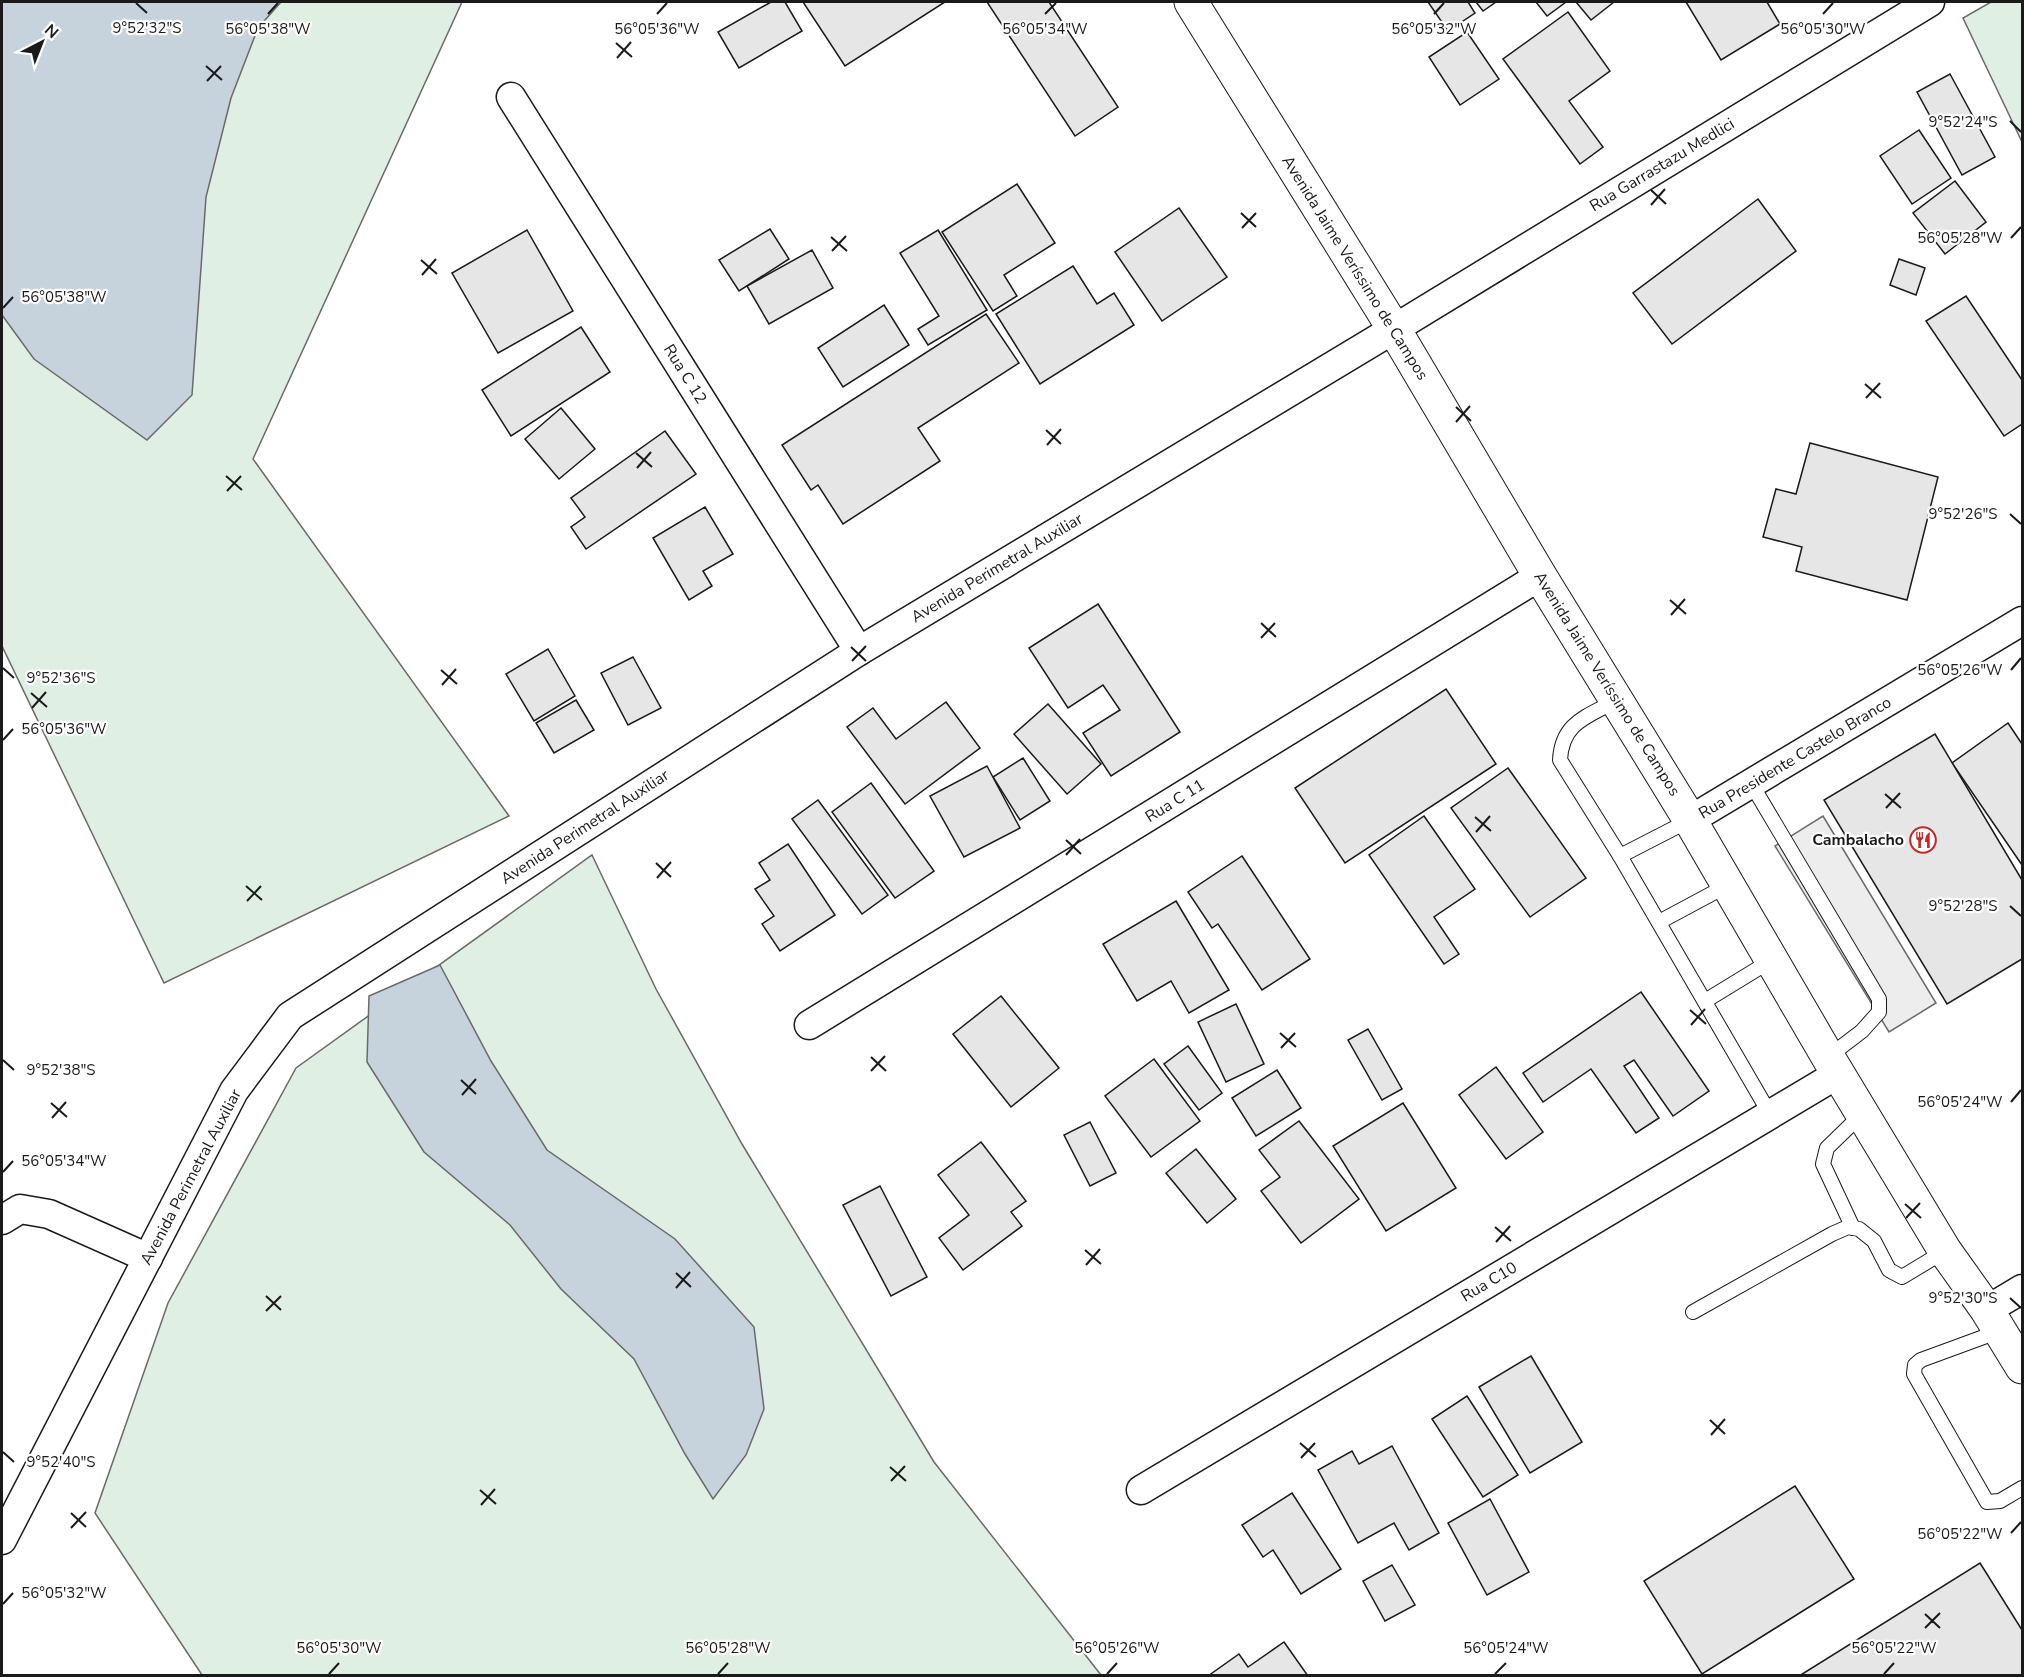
<svg xmlns="http://www.w3.org/2000/svg" width="2024" height="1677" font-family="'Nunito Sans',sans-serif">
<style>
.green{fill:#e0efe3;stroke:#6a6a6a;stroke-width:1.5}
.parking{fill:#ededed;stroke:#6a6a6a;stroke-width:1.5}
.water{fill:#c6d2dc;stroke:#6a6a6a;stroke-width:1.5}
.building{fill:#e6e6e6;stroke:#1a1a1a;stroke-width:1.5}
.lines{fill:none;stroke-linecap:round;stroke-linejoin:round}
.service-casing{stroke:#1a1a1a;stroke-width:16}
.minor-casing{stroke:#1a1a1a;stroke-width:31}
.tertiary-casing{stroke:#1a1a1a;stroke-width:35}
.service{stroke:#fff;stroke-width:14}
.minor{stroke:#fff;stroke-width:28}
.tertiary{stroke:#fff;stroke-width:33}
.ticks{fill:none;stroke:#1a1a1a;stroke-width:2}
.labels{text-anchor:middle;dominant-baseline:central;stroke-width:4.5;stroke-linejoin:round;paint-order:stroke}
.street-label{font-size:16px;fill:#1a1a1a;stroke:#fff}
.poi-label{font-size:16px;font-weight:bold;fill:#1a1a1a;stroke:#fff;text-anchor:end}
.ticks-label{font-size:15px;text-anchor:middle;fill:#1a1a1a;stroke:#fff;stroke-width:4.5;stroke-linejoin:round;paint-order:stroke}
</style>
<rect width="100%" height="100%" fill="#fff"/>
<g class="green">
<polygon points="2,2 462,2 253,459 509,816 164,983 2,646"/>
<polygon points="1991,2 2022,2 2022,142 1963,18"/>
<polygon points="592,855 656,989 742,1144 934,1462 1101,1675 202,1675 95,1513 168,1303 296,1068"/>
</g>
<polygon class="parking" points="1823,816 1936,1003 1889,1032 1775,846"/>
<g class="water">
<polygon points="2,2 281,2 258,28 231,98 206,197 192,395 147,440 34,359 2,315"/>
<polygon points="440,965 491,1061 547,1150 675,1239 754,1327 764,1409 746,1455 713,1499 685,1454 634,1359 561,1289 510,1225 424,1152 367,1062 369,996"/>
</g>
<g class="building">
<polygon points="771,2 785,2 802,31 739,68 718,32"/>
<polygon points="803,2 945,2 845,66"/>
<polygon points="987,2 1049,2 1118,107 1075,136"/>
<polygon points="1428,2 1468,2 1475,13 1448,31"/>
<polygon points="1476,2 1496,2 1483,11"/>
<polygon points="1536,2 1566,2 1547,16"/>
<polygon points="1576,2 1614,2 1591,20"/>
<polygon points="1686,2 1767,2 1780,24 1721,60"/>
<polygon points="1568,12 1610,71 1569,101 1603,147 1580,164 1503,59"/>
<polygon points="1467,32 1499,79 1460,105 1429,57"/>
<polygon points="1950,74 1995,157 1962,175 1917,92"/>
<polygon points="1919,130 1951,178 1912,204 1880,156"/>
<polygon points="1955,181 1986,222 1945,254 1913,213"/>
<polygon points="1017,184 1055,243 1004,275 1017,296 993,311 942,232"/>
<polygon points="1758,199 1796,251 1672,344 1633,293"/>
<polygon points="1179,208 1227,277 1162,321 1115,252"/>
<polygon points="770,229 789,259 739,291 719,260"/>
<polygon points="527,230 573,311 498,353 452,273"/>
<polygon points="938,230 987,310 928,345 918,329 939,316 900,253"/>
<polygon points="812,250 833,288 769,324 747,286"/>
<polygon points="1899,259 1925,268 1916,295 1890,285"/>
<polygon points="1073,266 1097,304 1114,293 1134,325 1040,384 996,314"/>
<polygon points="1966,296 2022,380 2022,424 2004,436 1926,321"/>
<polygon points="884,305 909,345 843,387 818,348"/>
<polygon points="986,314 1019,363 918,428 940,461 843,524 818,485 811,490 782,445"/>
<polygon points="581,327 610,372 511,436 482,390"/>
<polygon points="561,408 595,449 559,479 525,439"/>
<polygon points="665,431 696,474 586,549 571,527 585,517 571,498"/>
<polygon points="1810,443 1938,477 1907,600 1796,571 1802,547 1763,537 1776,489 1796,494"/>
<polygon points="705,507 733,554 703,571 712,586 689,600 653,538"/>
<polygon points="1098,604 1180,732 1111,776 1083,733 1120,710 1103,685 1068,708 1029,648"/>
<polygon points="548,649 575,696 534,721 506,674"/>
<polygon points="633,657 661,708 628,725 601,673"/>
<polygon points="1446,689 1496,764 1345,863 1295,788"/>
<polygon points="576,700 594,730 554,753 536,723"/>
<polygon points="946,702 980,748 905,804 847,727 873,708 896,739"/>
<polygon points="1048,704 1101,764 1067,794 1014,734"/>
<polygon points="2008,723 2022,744 2022,865 1952,763"/>
<polygon points="1935,734 2022,880 2022,959 1947,1004 1824,800"/>
<polygon points="1023,758 1050,801 1020,820 993,777"/>
<polygon points="987,766 1020,828 964,857 930,796"/>
<polygon points="1508,768 1586,878 1530,917 1451,808"/>
<polygon points="871,783 934,871 895,898 832,812"/>
<polygon points="818,800 888,895 862,914 792,819"/>
<polygon points="1424,816 1475,889 1434,917 1459,954 1444,964 1369,855"/>
<polygon points="788,844 835,915 780,951 762,924 774,916 755,889 770,880 759,863"/>
<polygon points="1242,856 1310,959 1262,990 1218,924 1212,928 1188,892"/>
<polygon points="1176,901 1229,990 1189,1013 1171,981 1137,1001 1103,944"/>
<polygon points="1641,992 1709,1091 1673,1116 1634,1060 1624,1066 1659,1118 1636,1133 1591,1069 1543,1102 1523,1073"/>
<polygon points="1001,996 1059,1068 1011,1107 953,1034"/>
<polygon points="1236,1004 1264,1064 1226,1082 1198,1022"/>
<polygon points="1368,1029 1402,1089 1382,1100 1348,1040"/>
<polygon points="1188,1046 1222,1093 1199,1110 1164,1064"/>
<polygon points="1154,1059 1200,1121 1151,1157 1105,1096"/>
<polygon points="1496,1067 1543,1132 1506,1159 1459,1095"/>
<polygon points="1277,1070 1301,1108 1256,1136 1232,1098"/>
<polygon points="1403,1103 1456,1188 1386,1231 1333,1146"/>
<polygon points="1299,1121 1359,1199 1301,1243 1261,1191 1280,1177 1259,1150"/>
<polygon points="1090,1122 1116,1173 1090,1186 1064,1135"/>
<polygon points="981,1142 1026,1201 1011,1212 1022,1226 963,1270 939,1238 969,1215 938,1175"/>
<polygon points="1196,1149 1236,1199 1207,1223 1166,1173"/>
<polygon points="880,1186 927,1277 891,1296 843,1205"/>
<polygon points="1531,1356 1582,1442 1530,1473 1479,1387"/>
<polygon points="1467,1396 1518,1475 1483,1497 1432,1419"/>
<polygon points="1392,1446 1439,1533 1409,1550 1394,1523 1358,1543 1318,1470 1352,1451 1359,1464"/>
<polygon points="1795,1486 1854,1579 1702,1674 1644,1581"/>
<polygon points="1292,1493 1341,1569 1301,1594 1273,1550 1263,1557 1242,1525"/>
<polygon points="1490,1499 1529,1572 1487,1595 1448,1523"/>
<polygon points="1980,1563 2022,1630 2022,1676 1799,1676"/>
<polygon points="1392,1565 1415,1605 1385,1621 1363,1581"/>
<polygon points="1284,1642 1308,1676 1208,1676 1239,1654 1248,1667"/>
</g>
<g class="lines">
<g class="service-casing">
<g id="service">
<path d="M1617,700C1587,717 1562,722 1560,760L1620,856L1770,1114"/>
<polyline points="1752,785 1879,999 1879,1012 1862,1031 1828,1057"/>
<polyline points="1620,856 1690,820"/>
<polyline points="1659,922 1728,885"/>
<polyline points="1705,1001 1772,960"/>
<polyline points="1853,1228 1823,1164 1827,1148 1862,1114"/>
<polyline points="1693,1312 1832,1234 1848,1227 1859,1229 1874,1241 1889,1270 1902,1277 1945,1251"/>
<polyline points="2000,1331 1921,1360 1915,1365 1914,1374 1987,1502 2000,1501 2022,1488"/>
</g>
</g>
<g class="minor-casing">
<g id="minor">
<polyline points="511,97 859,651"/>
<polyline points="1690,820 2022,621"/>
<polyline points="809,1025 1540,576"/>
<polyline points="2,1220 20,1209 49,1214 148,1258"/>
<polyline points="1987,1310 2022,1289"/>
<polyline points="1141,1490 1838,1074"/>
<polyline points="2,1540 234,1091 290,1016 859,651 1394,329 1930,2"/>
</g>
</g>
<g class="tertiary-casing">
<polyline id="tertiary" points="1191,2 1394,329 1540,576 1690,820 1828,1057 1945,1251 1987,1310 2022,1367"/>
</g>
<use href="#service" class="service"/>
<use href="#minor" class="minor"/>
<use href="#tertiary" class="tertiary"/>
</g>
<path class="ticks" d="M136,3L147,13M268,14L278,3M657,14L667,3M1045,14L1056,3M1434,14L1444,3M1823,14L1833,3M616,43L632,57M617,58L631,42M206,66L222,80M207,81L221,66M2010,121L2021,132M1651,190L1666,204M1651,205L1665,189M1241,213L1256,227M1242,228L1256,213M831,237L847,251M2011,238L2021,227M832,251L846,236M421,260L437,274M422,275L436,259M3,308L13,297M1865,384L1881,398M1866,398L1880,383M1456,407L1471,421M1456,422L1470,406M1046,430L1061,444M1047,445L1061,429M636,453L652,467M637,468L651,452M226,476L242,490M227,491L241,476M2010,514L2021,524M1670,600L1686,614M1671,615L1685,599M1261,623L1276,637M1261,638L1275,623M851,647L866,661M852,661L866,646M3,668L14,678M441,670L457,684M2011,670L2021,658M442,685L456,669M31,693L47,707M32,708L46,692M3,740L13,729M1885,794L1901,808M1886,808L1900,793M1475,817L1491,831M1476,832L1490,816M1066,840L1081,854M1066,855L1080,839M656,863L671,877M657,878L671,862M246,886L262,900M247,901L261,886M2010,906L2021,916M1690,1010L1706,1024M1691,1025L1705,1009M1280,1033L1296,1047M1281,1048L1295,1033M871,1057L886,1071M3,1060L14,1070M871,1071L885,1056M461,1080L476,1094M462,1095L476,1079M2011,1102L2021,1090M51,1103L67,1117M52,1118L66,1102M3,1172L13,1161M1905,1204L1921,1218M1906,1218L1920,1203M1495,1227L1511,1241M1496,1242L1510,1226M1085,1250L1101,1264M1086,1265L1100,1249M676,1273L691,1287M676,1288L690,1272M266,1296L281,1310M2010,1298L2021,1308M266,1311L281,1296M1710,1420L1725,1434M1711,1435L1725,1419M1300,1443L1316,1457M3,1452L14,1462M1301,1458L1315,1443M890,1467L906,1481M891,1481L905,1466M480,1490L496,1504M481,1505L495,1489M71,1513L86,1527M71,1528L86,1512M2011,1533L2021,1522M3,1604L13,1593M1925,1614L1940,1628M1925,1628L1940,1613M329,1674L339,1663M718,1674L728,1663M1107,1674L1117,1663M1495,1674L1506,1663M1884,1674L1894,1663"/>
<defs>
<g id="restaurant-ring" transform="scale(1.35)"><circle r="9.5" fill="#fff" stroke="#c62828" stroke-width="1.5"/><path d="M-5-6h1v4h1v-4h1v4h1v-4h1v5L-1.5 .5V6h-2V.5L-5-1ZM5-6V6H3V1.5H1.5Q1.5-4 5-6Z" fill="#c62828"/></g>
</defs>
<g fill-rule="evenodd">
<use href="#restaurant-ring" x="1923" y="840"/>
</g>
<g class="labels">
<g class="street-label">
<text transform="translate(1662 165) rotate(-31)">Rua Garrastazu Medlici</text>
<text transform="translate(1355 268) rotate(58)">Avenida Jaime Veríssimo de Campos</text>
<text transform="translate(685 374) rotate(58)">Rua C 12</text>
<text transform="translate(997 568) rotate(-31)">Avenida Perimetral Auxiliar</text>
<text transform="translate(1607 684) rotate(58)">Avenida Jaime Veríssimo de Campos</text>
<text transform="translate(1795 758) rotate(-31)">Rua Presidente Castelo Branco</text>
<text transform="translate(1175 801) rotate(-32)">Rua C 11</text>
<text transform="translate(585 827) rotate(-33)">Avenida Perimetral Auxiliar</text>
<text transform="translate(191 1177) rotate(-62)">Avenida Perimetral Auxiliar</text>
<text transform="translate(1489 1282) rotate(-31)">Rua C10</text>
</g>
<g class="poi-label">
<text x="1904" y="840">Cambalacho</text>
</g>
</g>
<g class="ticks-label">
<text x="147" y="33">9°52'32"S</text>
<text x="268" y="34">56°05'38"W</text>
<text x="657" y="34">56°05'36"W</text>
<text x="1434" y="34">56°05'32"W</text>
<text x="1823" y="34">56°05'30"W</text>
<text x="1045" y="34">56°05'34"W</text>
<text x="1963" y="127">9°52'24"S</text>
<text x="1960" y="243">56°05'28"W</text>
<text x="64" y="302">56°05'38"W</text>
<text x="1963" y="519">9°52'26"S</text>
<text x="1960" y="675">56°05'26"W</text>
<text x="61" y="683">9°52'36"S</text>
<text x="64" y="734">56°05'36"W</text>
<text x="1963" y="911">9°52'28"S</text>
<text x="61" y="1075">9°52'38"S</text>
<text x="1960" y="1107">56°05'24"W</text>
<text x="64" y="1166">56°05'34"W</text>
<text x="1963" y="1303">9°52'30"S</text>
<text x="61" y="1467">9°52'40"S</text>
<text x="1960" y="1539">56°05'22"W</text>
<text x="64" y="1598">56°05'32"W</text>
<text x="339" y="1653">56°05'30"W</text>
<text x="728" y="1653">56°05'28"W</text>
<text x="1117" y="1653">56°05'26"W</text>
<text x="1506" y="1653">56°05'24"W</text>
<text x="1894" y="1653">56°05'22"W</text>
</g>
<rect width="2024" height="1677" fill="none" stroke="#1a1a1a" stroke-width="6"/>
<g transform="translate(42 42) rotate(42)" stroke="#ffffff" stroke-width="4.5" paint-order="stroke">
<path d="M0-4.5L10 22L0 15L-10 22Z" fill="#1a1a1a"/>
<text y="-9" font-size="16" font-weight="bold" text-anchor="middle" fill="#1a1a1a">N</text>
</g>
</svg>
